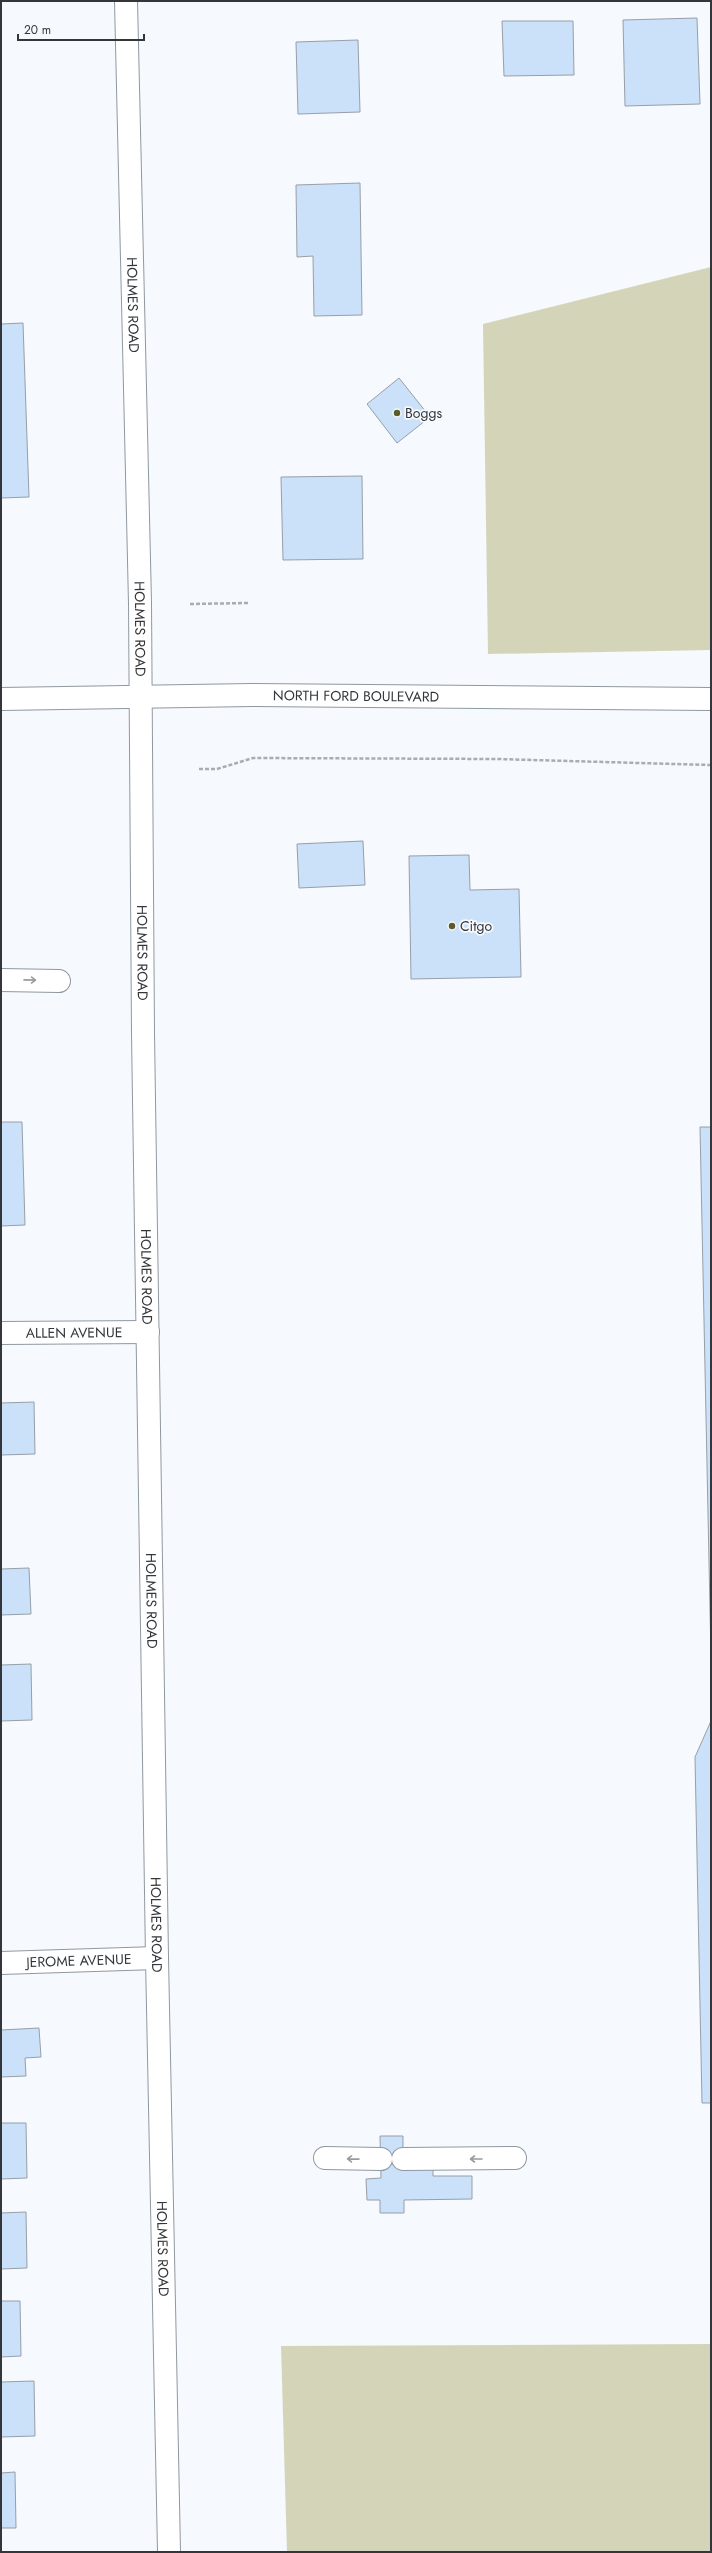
<svg xmlns="http://www.w3.org/2000/svg" width="712" height="2553" font-family="Jost,sans-serif">
<style>
.green{fill:#d4d5b8}
.building{fill:#cae1f9;stroke:#979fa8}
.lines{fill:none;stroke-linecap:round;stroke-linejoin:round}
.minor-casing{stroke:#8f98a1;stroke-width:24}
.major-casing{stroke:#8f98a1;stroke-width:24}
.path{stroke:#a9acb0;stroke-width:2.5;stroke-dasharray:4 2;stroke-linecap:butt}
.minor{stroke:#fff;stroke-width:22}
.major{stroke:#fff;stroke-width:22}
.oneway{stroke:#999b9d}
.poi-dot{fill:#5d5c29;stroke:#f6f9fd;stroke-width:1.5}
.labels{text-anchor:middle;dominant-baseline:central;stroke-width:3.5;stroke-linejoin:round;paint-order:stroke}
.street-label{font-size:14px;fill:#33373b;stroke:#f6f9fd}
.poi-label{font-size:14px;fill:#33373b;stroke:#f6f9fd;text-anchor:start}
</style>
<rect width="100%" height="100%" fill="#f6f9fd"/>
<g class="green">
<polygon points="711,267 711,650 488,654 483,324"/>
<polygon points="711,2344 711,2552 287,2552 281,2346"/>
</g>
<g class="building">
<polygon points="697,18 700,104 625,106 623,20"/>
<polygon points="502,21 573,21 574,75 504,76"/>
<polygon points="358,40 360,112 298,114 296,42"/>
<polygon points="360,183 362,315 314,316 313,256 297,257 296,185"/>
<polygon points="23,323 29,497 1,498 1,324"/>
<polygon points="399,378 430,417 397,443 367,404"/>
<polygon points="362,476 363,559 283,560 281,477"/>
<polygon points="363,841 365,885 299,888 297,844"/>
<polygon points="469,855 470,890 519,889 521,977 411,979 409,856"/>
<polygon points="1,1122 22,1122 25,1225 1,1226"/>
<polygon points="700,1127 711,1127 711,1658"/>
<polygon points="34,1402 35,1454 1,1455 1,1403"/>
<polygon points="29,1568 31,1614 1,1615 1,1569"/>
<polygon points="31,1664 32,1720 1,1721 1,1665"/>
<polygon points="711,1721 711,2103 702,2103 695,1757"/>
<polygon points="39,2028 41,2057 25,2058 26,2076 1,2077 1,2030"/>
<polygon points="1,2123 26,2123 27,2178 1,2179"/>
<polygon points="380,2136 403,2136 403,2167 433,2167 433,2176 472,2176 472,2199 404,2200 404,2213 380,2213 380,2200 367,2200 366,2179 381,2178"/>
<polygon points="26,2212 27,2268 1,2269 1,2213"/>
<polygon points="1,2301 20,2301 21,2356 1,2357"/>
<polygon points="34,2381 35,2436 1,2437 1,2382"/>
<polygon points="15,2472 16,2528 1,2528 1,2473"/>
</g>
<g class="lines">
<g class="minor-casing">
<g id="minor">
<polyline points="1,980 59,981"/>
<path id="s1" d="M1,1333L148,1332"/>
<path id="s2" d="M1,1963L157,1958"/>
<polyline points="325,2158 381,2159"/>
<polyline points="403,2159 515,2158"/>
</g>
</g>
<g class="major-casing">
<g id="major">
<path id="s3" d="M126,1L140,603L143,1033L157,1958L169,2552"/>
<path id="s4" d="M1,699L252,695L711,699"/>
</g>
</g>
<g class="path">
<polyline points="190,604 248,603"/>
<polyline points="199,769 217,769 253,758 497,759 711,765"/>
</g>
<use href="#minor" class="minor"/>
<use href="#major" class="major"/>
</g>
<defs><path id="oneway-shaft" d="M-6 0H5M1.5-3L5.5 0L1.5 3" fill="none" stroke-width="1.6" stroke-linecap="round" stroke-linejoin="round"/></defs>
<g class="oneway">
<use href="#oneway-shaft" transform="translate(30 980) rotate(1)"/>
<use href="#oneway-shaft" transform="translate(353 2159) rotate(-179)"/>
<use href="#oneway-shaft" transform="translate(476 2159) rotate(180)"/>
</g>
<g class="poi-dot">
<circle cx="397" cy="413" r="4"/>
<circle cx="452" cy="926" r="4"/>
</g>
<g class="labels">
<g class="street-label">
<text stroke="none"><textPath href="#s3" startOffset="304">HOLMES ROAD</textPath></text>
<text stroke="none"><textPath href="#s3" startOffset="628">HOLMES ROAD</textPath></text>
<text stroke="none"><textPath href="#s4" startOffset="355">NORTH FORD BOULEVARD</textPath></text>
<text stroke="none"><textPath href="#s3" startOffset="952">HOLMES ROAD</textPath></text>
<text stroke="none"><textPath href="#s3" startOffset="1276">HOLMES ROAD</textPath></text>
<text stroke="none"><textPath href="#s1" startOffset="73">ALLEN AVENUE</textPath></text>
<text stroke="none"><textPath href="#s3" startOffset="1600">HOLMES ROAD</textPath></text>
<text stroke="none"><textPath href="#s3" startOffset="1924">HOLMES ROAD</textPath></text>
<text stroke="none"><textPath href="#s2" startOffset="78">JEROME AVENUE</textPath></text>
<text stroke="none"><textPath href="#s3" startOffset="2248">HOLMES ROAD</textPath></text>
</g>
<g class="poi-label">
<text x="405" y="413">Boggs</text>
<text x="460" y="926">Citgo</text>
</g>
</g>
<rect width="712" height="2553" fill="none" stroke="#33373b" stroke-width="4"/>
<path d="M18 34v6h126v-6" fill="none" stroke="#33373b" stroke-width="2"/>
<text x="24" y="34" font-size="12" fill="#33373b" stroke="#f6f9fd" stroke-width="3" paint-order="stroke">20 m</text>
</svg>
